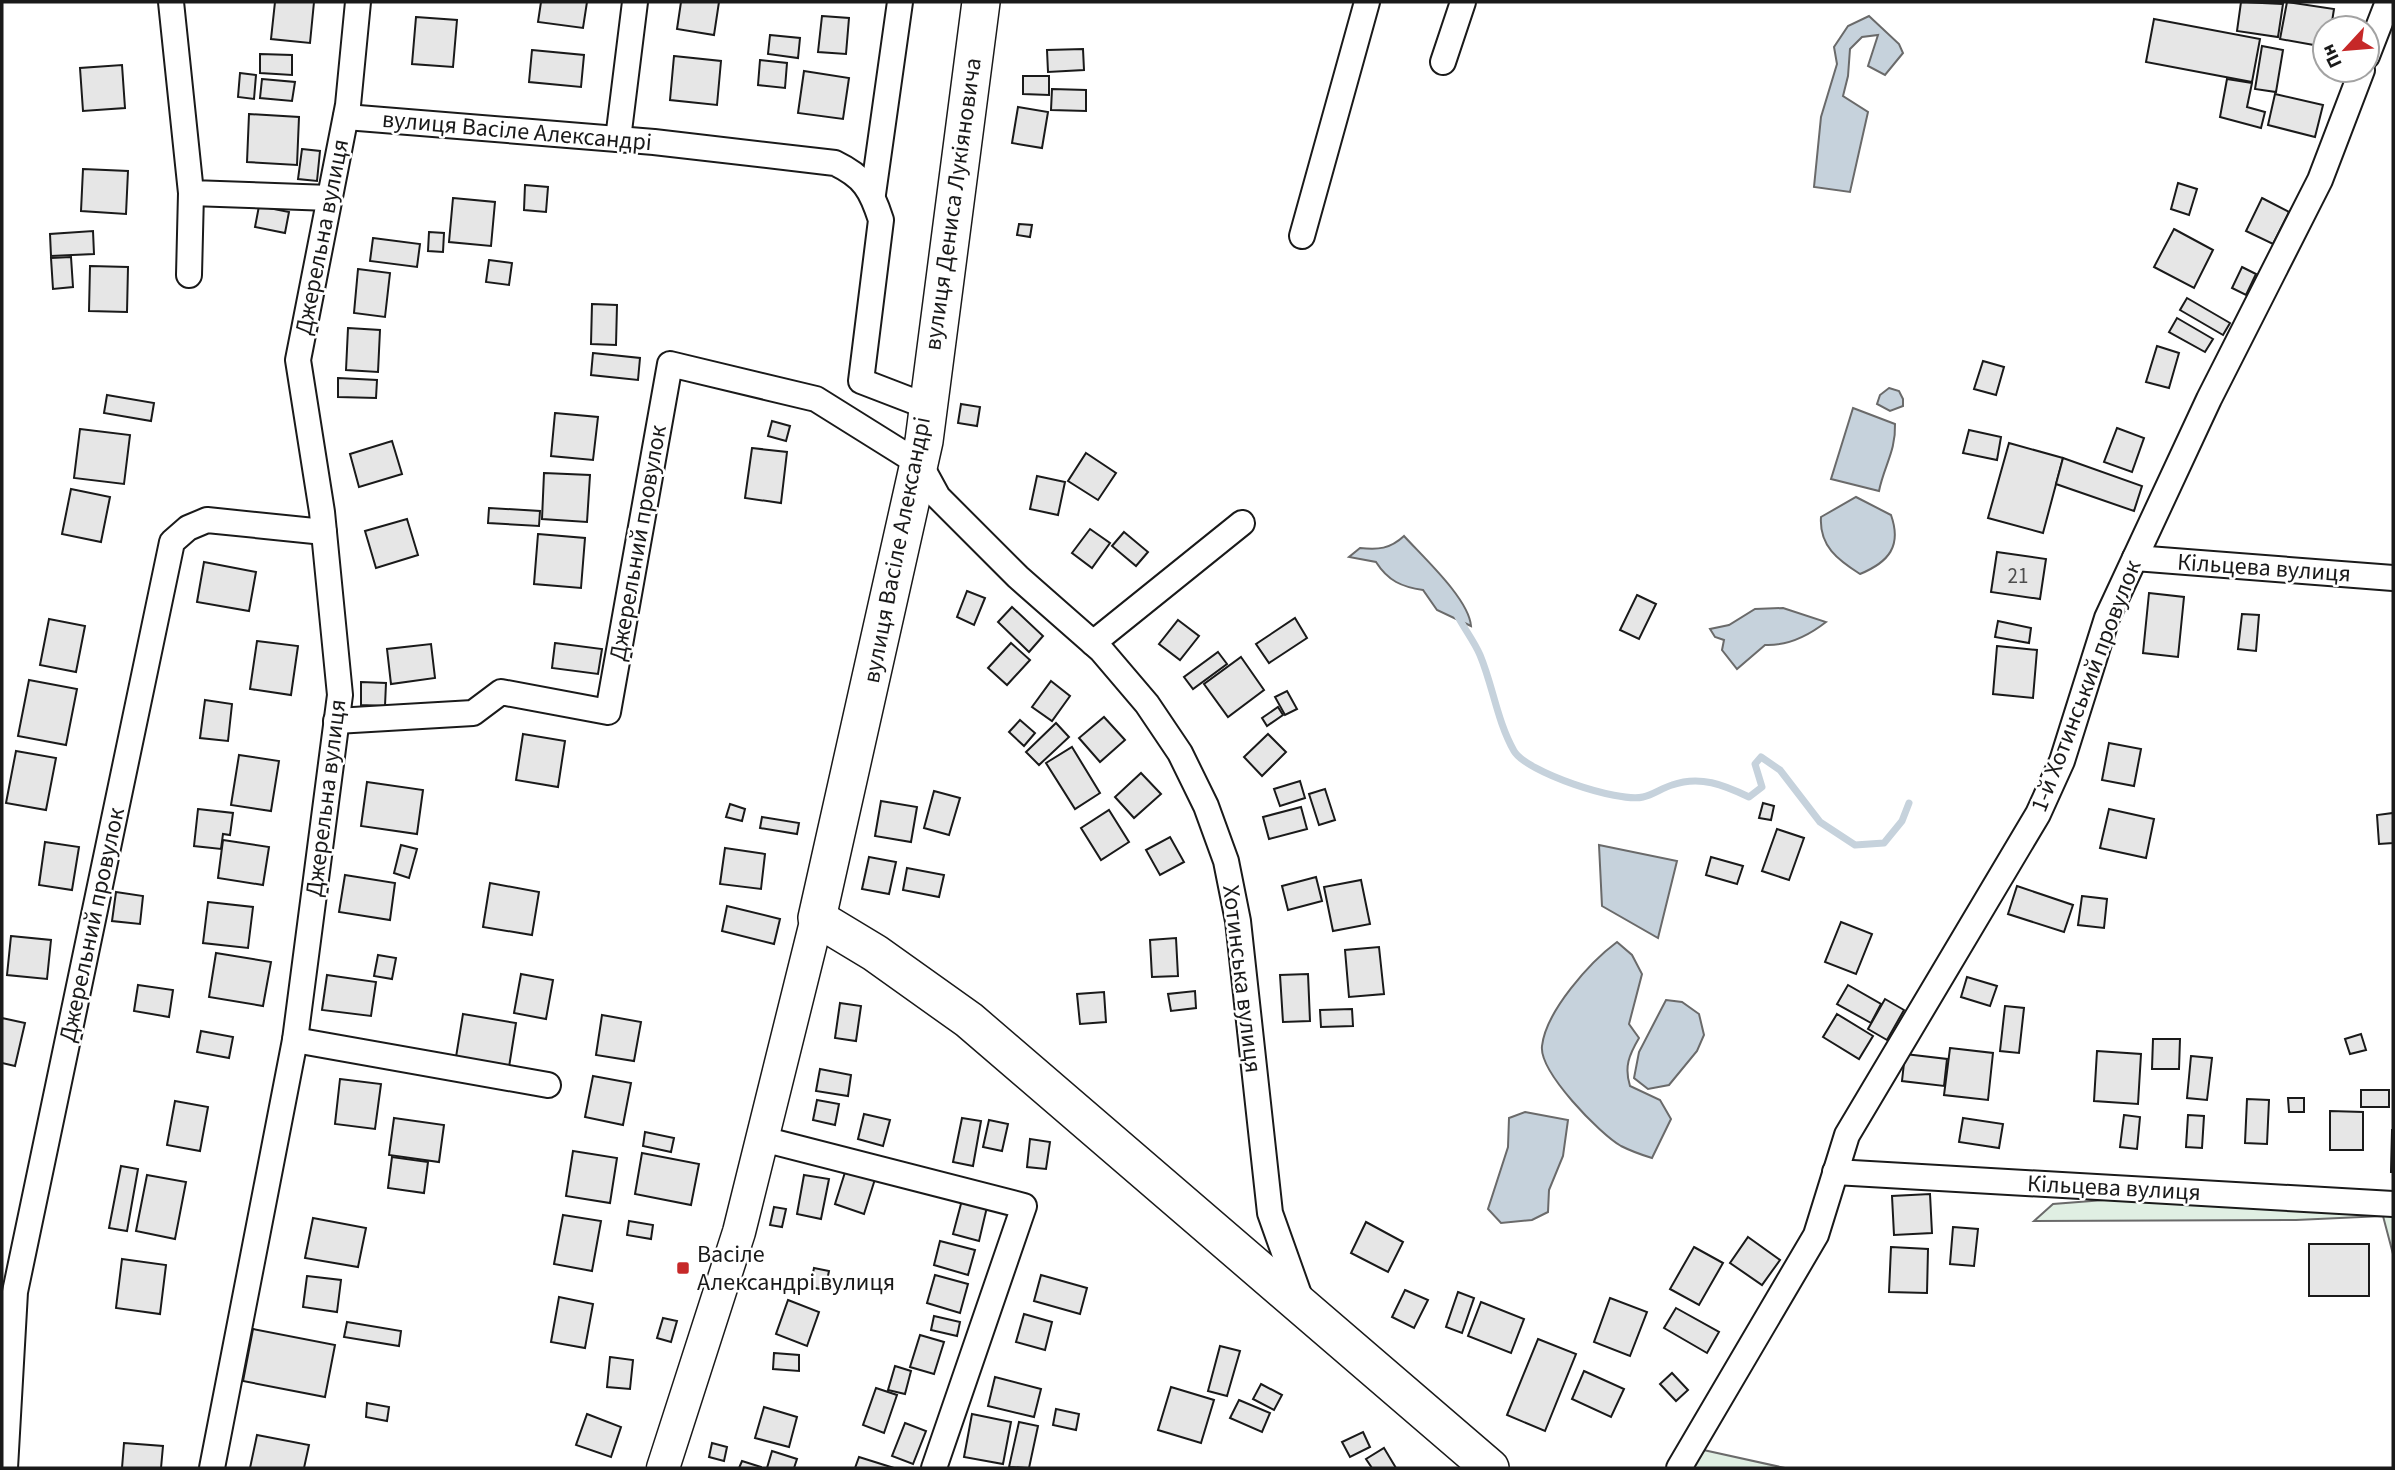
<svg xmlns="http://www.w3.org/2000/svg" width="2395" height="1470" font-family="'Source Sans 3',sans-serif">
<style>
.green{fill:#e0efe3;stroke:#6a6a6a;stroke-width:2}
.water{fill:#c6d2dc;stroke:#6a6a6a;stroke-width:2}
.lines{fill:none;stroke-linecap:round;stroke-linejoin:round}
.stream{stroke:#c6d2dc;stroke-width:7}
.building{fill:#e6e6e6;stroke:#1a1a1a;stroke-width:2}
.minor-casing{stroke:#1a1a1a;stroke-width:28}
.major-casing{stroke:#1a1a1a;stroke-width:35}
.highway-casing{stroke:#1a1a1a;stroke-width:40}
.minor{stroke:#fff;stroke-width:24}
.major{stroke:#fff;stroke-width:32}
.highway{stroke:#fff;stroke-width:37}
.poi-dot{fill:#c62828;stroke:#fff;stroke-width:2.5}
.labels{text-anchor:middle;dominant-baseline:central;stroke-width:5;stroke-linejoin:round;paint-order:stroke}
.number-label{font-size:21px;fill:#4d4d4d}
.street-label{font-size:24px;fill:#1a1a1a;stroke:#fff}
.poi-label{font-size:24px;fill:#1a1a1a;stroke:#fff;text-anchor:start}
</style>
<rect width="100%" height="100%" fill="#fff"/>
<g class="green">
<polygon points="2130,1198 2393,1207 2393,1254 2383,1216 2296,1220 2034,1221 2053,1204"/>
<polygon points="1699,1449 1785,1468 1686,1468"/>
</g>
<g class="water">
<polygon points="1869,16 1899,44 1903,53 1885,75 1868,66 1878,35 1862,37 1850,49 1848,76 1843,96 1868,112 1850,192 1814,187 1821,117 1837,64 1834,47 1848,26"/>
<polygon points="1889,388 1899,391 1903,399 1903,406 1890,411 1877,404 1880,395"/>
<path d="M1853,408L1895,424C1896,451 1884,466 1879,491L1831,479Z"/>
<path d="M1856,497L1891,515C1902,546 1889,562 1860,574C1838,560 1819,546 1821,517Z"/>
<path d="M1404,536C1423,557 1469,599 1471,626L1437,610L1423,590C1402,587 1388,581 1376,562L1349,557L1360,548C1378,550 1390,549 1404,536Z"/>
<path d="M1783,608L1826,622C1808,636 1788,646 1765,645L1737,669L1722,650L1724,640L1715,637L1710,629L1729,625L1755,609Z"/>
<polygon points="1599,845 1677,861 1658,938 1602,906"/>
<path d="M1617,942L1632,955L1642,974L1629,1024L1639,1038C1629,1055 1624,1067 1630,1086L1660,1100L1671,1119L1652,1158C1642,1155 1631,1151 1621,1146C1600,1134 1539,1072 1542,1046C1546,1011 1590,962 1617,942Z"/>
<polygon points="1666,1000 1682,1002 1699,1014 1704,1035 1697,1051 1669,1085 1648,1089 1634,1078 1639,1052"/>
<polygon points="1525,1112 1568,1120 1563,1156 1549,1190 1548,1212 1532,1220 1501,1223 1488,1209 1508,1147 1509,1118"/>
</g>
<g class="lines">
<path class="stream" d="M1456,613C1463,627 1474,641 1480,655C1493,686 1497,721 1514,751C1526,772 1618,803 1643,797C1653,795 1662,788 1672,785C1700,775 1724,785 1749,797L1762,787L1755,764L1761,757L1780,770L1820,822L1855,845L1884,843L1902,821L1909,803"/>
</g>
<g class="building">
<polygon points="275,2 314,2 310,43 271,39"/>
<polygon points="541,2 587,2 583,28 538,22"/>
<polygon points="681,2 719,2 714,35 677,29"/>
<polygon points="2241,2 2283,4 2278,37 2237,31"/>
<polygon points="2287,2 2334,9 2331,28 2325,28 2325,47 2280,39"/>
<polygon points="822,16 849,18 846,54 818,52"/>
<polygon points="416,17 457,20 453,67 412,64"/>
<polygon points="2154,19 2260,39 2252,82 2146,62"/>
<polygon points="770,35 800,38 798,58 768,54"/>
<polygon points="2262,46 2283,50 2276,92 2255,89"/>
<polygon points="1083,49 1084,70 1048,72 1047,50"/>
<polygon points="532,50 584,55 581,87 529,82"/>
<polygon points="260,54 292,55 292,75 260,73"/>
<polygon points="674,56 721,61 717,105 670,100"/>
<polygon points="760,60 787,63 785,88 758,85"/>
<polygon points="122,65 125,108 83,111 80,68"/>
<polygon points="804,71 849,78 843,119 798,113"/>
<polygon points="240,73 256,75 254,99 238,97"/>
<polygon points="1023,76 1049,76 1049,95 1023,94"/>
<polygon points="262,79 295,82 292,101 260,98"/>
<polygon points="2227,79 2252,83 2247,107 2265,112 2261,128 2220,117"/>
<polygon points="1052,89 1086,90 1086,111 1051,110"/>
<polygon points="2275,94 2323,105 2315,137 2268,125"/>
<polygon points="1018,107 1048,112 1042,148 1012,143"/>
<polygon points="249,114 299,117 297,165 247,162"/>
<polygon points="302,149 320,151 317,181 298,179"/>
<polygon points="83,169 128,171 126,214 81,211"/>
<polygon points="2178,183 2197,189 2189,215 2171,209"/>
<polygon points="525,185 548,187 546,212 524,210"/>
<polygon points="453,198 495,202 491,246 449,242"/>
<polygon points="2262,198 2289,212 2273,244 2246,231"/>
<polygon points="259,206 289,212 285,233 255,227"/>
<polygon points="1019,224 1032,225 1030,237 1017,235"/>
<polygon points="2174,229 2213,250 2194,288 2154,267"/>
<polygon points="93,231 94,254 51,256 50,234"/>
<polygon points="429,232 444,233 443,252 428,251"/>
<polygon points="373,238 420,244 417,267 370,261"/>
<polygon points="71,257 73,287 53,289 51,258"/>
<polygon points="489,260 512,263 509,285 486,282"/>
<polygon points="90,266 128,267 127,312 89,311"/>
<polygon points="2242,267 2256,274 2246,295 2232,288"/>
<polygon points="358,269 390,273 385,317 354,313"/>
<polygon points="2187,298 2230,323 2223,335 2180,310"/>
<polygon points="592,304 617,305 616,345 591,344"/>
<polygon points="2177,318 2213,339 2205,352 2169,332"/>
<polygon points="348,328 380,330 378,372 346,370"/>
<polygon points="2157,346 2179,353 2169,388 2146,382"/>
<polygon points="593,353 640,358 638,380 591,375"/>
<polygon points="1983,361 2004,367 1996,395 1974,389"/>
<polygon points="338,378 377,380 376,398 338,397"/>
<polygon points="107,395 154,403 151,421 104,413"/>
<polygon points="961,404 980,407 977,426 958,423"/>
<polygon points="555,413 598,417 593,460 551,456"/>
<polygon points="772,421 790,426 786,441 768,436"/>
<polygon points="2117,428 2144,438 2132,472 2104,462"/>
<polygon points="80,429 130,435 124,484 74,478"/>
<polygon points="1969,430 2001,437 1997,460 1963,453"/>
<polygon points="392,441 402,474 359,487 350,454"/>
<polygon points="2009,443 2063,458 2043,533 1988,518"/>
<polygon points="752,448 787,452 781,503 745,498"/>
<polygon points="1086,453 1116,473 1098,500 1068,481"/>
<polygon points="2063,458 2142,486 2134,511 2056,484"/>
<polygon points="544,473 590,475 587,522 542,519"/>
<polygon points="1037,476 1065,482 1058,515 1030,509"/>
<polygon points="71,489 110,497 101,542 62,534"/>
<polygon points="489,508 540,511 539,526 488,523"/>
<polygon points="407,519 418,555 376,568 365,531"/>
<polygon points="1090,529 1110,543 1092,568 1072,553"/>
<polygon points="1124,532 1148,552 1136,566 1112,546"/>
<polygon points="538,534 585,538 581,588 534,584"/>
<polygon points="1997,552 2046,559 2040,599 1991,592"/>
<polygon points="204,562 256,572 249,611 197,602"/>
<polygon points="967,591 985,598 974,625 957,617"/>
<polygon points="2149,593 2184,597 2178,657 2143,653"/>
<polygon points="1637,595 1656,604 1639,639 1620,630"/>
<polygon points="1012,607 1043,636 1029,652 998,622"/>
<polygon points="2242,614 2259,615 2256,651 2238,649"/>
<polygon points="1295,618 1307,638 1269,663 1256,644"/>
<polygon points="49,619 85,626 76,672 40,665"/>
<polygon points="1178,620 1199,636 1180,660 1159,644"/>
<polygon points="1998,621 2031,628 2029,643 1995,637"/>
<polygon points="257,641 298,646 291,695 250,689"/>
<polygon points="555,643 602,649 598,674 552,668"/>
<polygon points="1011,643 1030,660 1007,685 988,668"/>
<polygon points="431,644 435,678 391,684 387,649"/>
<polygon points="1997,646 2037,650 2033,698 1993,694"/>
<polygon points="1218,652 1227,664 1193,689 1184,677"/>
<polygon points="1241,657 1264,690 1228,717 1204,684"/>
<polygon points="29,680 77,689 66,745 18,736"/>
<polygon points="1051,681 1070,696 1052,721 1032,707"/>
<polygon points="361,682 386,683 385,706 361,705"/>
<polygon points="1287,691 1297,709 1285,715 1275,697"/>
<polygon points="205,700 232,704 228,741 200,738"/>
<polygon points="1278,707 1283,715 1267,726 1262,718"/>
<polygon points="1104,717 1125,740 1100,762 1079,738"/>
<polygon points="1020,720 1035,733 1024,746 1009,732"/>
<polygon points="1056,723 1069,737 1039,765 1026,752"/>
<polygon points="523,734 565,741 558,787 516,780"/>
<polygon points="1268,734 1286,752 1262,776 1244,757"/>
<polygon points="2109,743 2141,749 2134,786 2102,780"/>
<polygon points="1072,747 1100,793 1075,809 1046,763"/>
<polygon points="16,751 56,758 46,810 6,803"/>
<polygon points="239,755 279,761 271,811 231,805"/>
<polygon points="1141,773 1161,794 1134,818 1115,797"/>
<polygon points="1300,781 1305,798 1280,806 1274,789"/>
<polygon points="367,782 423,790 417,834 361,826"/>
<polygon points="1325,789 1335,820 1319,825 1309,794"/>
<polygon points="934,791 960,798 949,835 924,828"/>
<polygon points="881,801 917,807 911,842 875,836"/>
<polygon points="1763,803 1774,806 1771,820 1759,818"/>
<polygon points="730,804 745,809 742,821 726,817"/>
<polygon points="1301,807 1307,829 1269,839 1263,817"/>
<polygon points="198,809 233,813 230,835 223,834 221,849 194,846"/>
<polygon points="2109,809 2154,819 2146,858 2100,848"/>
<polygon points="1109,810 1129,842 1101,860 1081,828"/>
<polygon points="2393,813 2393,843 2379,844 2377,815"/>
<polygon points="762,817 799,823 797,834 760,828"/>
<polygon points="1777,829 1804,838 1789,880 1762,871"/>
<polygon points="1170,837 1184,862 1160,875 1146,850"/>
<polygon points="223,840 269,847 263,885 218,878"/>
<polygon points="45,842 79,847 72,890 39,885"/>
<polygon points="401,845 417,849 409,878 394,873"/>
<polygon points="725,848 765,854 761,889 720,884"/>
<polygon points="869,857 896,862 889,894 862,889"/>
<polygon points="1711,857 1743,866 1737,884 1706,875"/>
<polygon points="907,868 944,875 939,897 903,890"/>
<polygon points="345,875 395,883 390,920 339,912"/>
<polygon points="1316,877 1322,901 1288,910 1282,886"/>
<polygon points="1361,880 1370,924 1333,931 1324,887"/>
<polygon points="490,883 539,892 532,935 483,927"/>
<polygon points="2017,886 2073,905 2064,932 2008,914"/>
<polygon points="116,892 143,896 140,924 112,921"/>
<polygon points="2082,896 2107,899 2104,928 2078,925"/>
<polygon points="208,902 253,907 248,948 203,943"/>
<polygon points="727,906 780,919 774,944 722,931"/>
<polygon points="1841,922 1872,934 1856,974 1825,962"/>
<polygon points="11,936 51,940 47,979 7,975"/>
<polygon points="1176,938 1178,976 1152,977 1150,940"/>
<polygon points="1379,947 1384,994 1349,997 1345,950"/>
<polygon points="216,953 271,962 263,1006 209,997"/>
<polygon points="378,955 396,958 392,979 374,976"/>
<polygon points="521,974 553,980 546,1019 514,1013"/>
<polygon points="1308,974 1310,1021 1283,1022 1280,975"/>
<polygon points="327,975 376,982 371,1016 322,1010"/>
<polygon points="1967,977 1997,986 1990,1006 1961,997"/>
<polygon points="138,985 173,990 169,1017 134,1011"/>
<polygon points="1848,985 1881,1004 1871,1023 1837,1004"/>
<polygon points="1195,991 1196,1008 1171,1011 1168,994"/>
<polygon points="1104,992 1106,1022 1080,1024 1077,994"/>
<polygon points="1885,999 1904,1010 1887,1040 1868,1029"/>
<polygon points="840,1003 861,1006 856,1041 835,1038"/>
<polygon points="2005,1006 2024,1008 2019,1053 2000,1051"/>
<polygon points="1352,1009 1353,1026 1321,1027 1320,1010"/>
<polygon points="463,1014 516,1023 509,1067 456,1057"/>
<polygon points="1837,1014 1873,1036 1859,1059 1823,1037"/>
<polygon points="602,1015 641,1022 634,1061 596,1055"/>
<polygon points="2,1018 25,1023 15,1066 2,1063"/>
<polygon points="201,1031 233,1037 229,1058 197,1052"/>
<polygon points="2361,1034 2366,1050 2350,1054 2345,1039"/>
<polygon points="2153,1039 2180,1039 2179,1069 2152,1069"/>
<polygon points="1950,1048 1993,1053 1988,1100 1944,1095"/>
<polygon points="2097,1051 2141,1054 2138,1104 2094,1101"/>
<polygon points="1905,1054 1947,1059 1944,1086 1902,1081"/>
<polygon points="2191,1056 2212,1058 2207,1100 2187,1098"/>
<polygon points="820,1069 851,1075 848,1096 816,1091"/>
<polygon points="593,1076 631,1083 623,1125 585,1117"/>
<polygon points="340,1079 381,1084 375,1129 335,1124"/>
<rect x="2361" y="1090" width="28" height="17"/>
<polygon points="2288,1098 2304,1098 2304,1112 2289,1112"/>
<polygon points="2247,1099 2269,1100 2267,1144 2245,1143"/>
<polygon points="817,1100 839,1104 835,1125 813,1120"/>
<polygon points="175,1101 208,1107 200,1151 167,1145"/>
<polygon points="2330,1111 2363,1112 2363,1150 2330,1150"/>
<polygon points="864,1114 890,1120 883,1146 858,1139"/>
<polygon points="2124,1115 2140,1117 2137,1149 2120,1147"/>
<polygon points="2188,1115 2204,1116 2202,1148 2186,1147"/>
<polygon points="394,1118 444,1125 439,1162 389,1155"/>
<polygon points="962,1118 981,1121 973,1166 953,1162"/>
<polygon points="1963,1118 2003,1124 1999,1148 1959,1142"/>
<polygon points="989,1120 1008,1124 1002,1151 983,1147"/>
<polygon points="2392,1130 2393,1130 2393,1172 2391,1172"/>
<polygon points="645,1132 674,1138 671,1152 643,1146"/>
<polygon points="1030,1139 1050,1142 1046,1169 1027,1167"/>
<polygon points="573,1151 617,1158 610,1203 566,1196"/>
<polygon points="642,1153 699,1164 691,1205 635,1194"/>
<polygon points="392,1157 428,1162 424,1193 388,1188"/>
<polygon points="121,1166 138,1169 127,1231 109,1228"/>
<polygon points="847,1166 876,1176 864,1214 835,1204"/>
<polygon points="147,1175 186,1182 175,1239 136,1231"/>
<polygon points="804,1175 829,1179 821,1219 797,1214"/>
<polygon points="1930,1194 1932,1233 1894,1235 1892,1196"/>
<polygon points="962,1200 987,1207 979,1241 953,1234"/>
<polygon points="774,1207 786,1209 782,1227 770,1225"/>
<polygon points="563,1215 601,1221 592,1271 554,1264"/>
<polygon points="313,1218 366,1228 358,1267 305,1258"/>
<polygon points="629,1221 653,1225 651,1239 627,1235"/>
<polygon points="1366,1222 1403,1242 1388,1272 1351,1253"/>
<polygon points="1953,1227 1978,1229 1974,1266 1950,1264"/>
<polygon points="1748,1237 1780,1260 1762,1285 1730,1263"/>
<polygon points="940,1241 975,1250 968,1275 934,1265"/>
<rect x="2309" y="1244" width="60" height="52"/>
<polygon points="1694,1247 1723,1263 1699,1305 1670,1289"/>
<polygon points="1891,1247 1928,1249 1927,1293 1889,1292"/>
<polygon points="122,1259 166,1265 160,1314 116,1308"/>
<polygon points="814,1268 829,1271 825,1290 810,1287"/>
<polygon points="935,1275 968,1284 960,1313 927,1303"/>
<polygon points="1041,1275 1087,1288 1080,1314 1034,1301"/>
<polygon points="307,1276 341,1280 337,1312 303,1307"/>
<polygon points="1405,1290 1428,1300 1414,1328 1392,1317"/>
<polygon points="1458,1292 1474,1298 1462,1333 1446,1327"/>
<polygon points="559,1297 593,1304 585,1348 551,1342"/>
<polygon points="1610,1298 1647,1312 1630,1356 1594,1342"/>
<polygon points="788,1300 819,1312 807,1346 776,1334"/>
<polygon points="1481,1302 1524,1319 1511,1353 1468,1336"/>
<polygon points="1676,1308 1719,1332 1707,1353 1664,1328"/>
<polygon points="1024,1314 1052,1322 1045,1350 1016,1342"/>
<polygon points="934,1316 960,1322 957,1336 931,1330"/>
<polygon points="663,1318 677,1321 671,1342 657,1338"/>
<polygon points="347,1322 401,1331 399,1346 344,1337"/>
<polygon points="253,1329 335,1345 325,1397 243,1381"/>
<polygon points="920,1335 944,1342 934,1374 910,1367"/>
<polygon points="1538,1339 1576,1354 1545,1431 1507,1415"/>
<polygon points="1220,1346 1240,1351 1227,1396 1208,1391"/>
<polygon points="774,1353 799,1355 799,1371 773,1369"/>
<polygon points="610,1357 633,1360 630,1389 607,1387"/>
<polygon points="895,1366 911,1371 905,1394 888,1390"/>
<polygon points="1584,1371 1624,1389 1611,1417 1572,1399"/>
<polygon points="1672,1373 1688,1390 1676,1401 1660,1384"/>
<polygon points="995,1377 1041,1389 1034,1417 988,1406"/>
<polygon points="1261,1384 1282,1395 1274,1410 1253,1399"/>
<polygon points="1171,1387 1214,1400 1201,1443 1158,1430"/>
<polygon points="876,1388 897,1395 884,1433 863,1425"/>
<polygon points="1239,1400 1270,1413 1262,1432 1230,1418"/>
<polygon points="367,1403 389,1407 387,1421 366,1417"/>
<polygon points="764,1407 797,1417 789,1447 755,1438"/>
<polygon points="1056,1409 1079,1414 1076,1430 1053,1425"/>
<polygon points="587,1414 621,1427 611,1457 576,1445"/>
<polygon points="972,1414 1011,1422 1003,1464 964,1457"/>
<polygon points="1019,1422 1038,1426 1029,1468 1009,1467"/>
<polygon points="905,1423 926,1431 913,1464 892,1456"/>
<polygon points="1363,1432 1370,1447 1350,1457 1342,1442"/>
<polygon points="257,1435 309,1445 304,1468 250,1468"/>
<polygon points="124,1443 163,1446 161,1468 122,1468"/>
<polygon points="712,1443 727,1447 724,1461 709,1457"/>
<polygon points="1384,1448 1396,1468 1372,1468 1366,1459"/>
<polygon points="772,1451 797,1459 794,1468 767,1468"/>
<polygon points="859,1457 894,1468 855,1468"/>
<polygon points="742,1461 761,1467 761,1468 739,1468"/>
</g>
<g class="lines">
<g class="minor-casing">
<g id="minor">
<polyline points="171,2 191,193 330,198"/>
<polyline points="2367,56 2388,2"/>
<polyline points="1443,62 1463,2"/>
<path d="M346,117L654,142L835,163C864,177 871,189 881,220L861,381L926,406"/>
<polyline points="618,139 635,2"/>
<polyline points="873,194 900,2"/>
<polyline points="1302,236 1367,2"/>
<polyline points="189,275 191,193"/>
<polyline points="2135,558 2393,578"/>
<polyline points="1093,643 1242,523"/>
<polyline points="336,721 473,713 501,692 608,712 670,364 816,399 920,464 938,497 1018,577 1101,650 1147,704 1180,753 1206,806 1226,861 1238,921 1270,1213 1302,1303"/>
<polyline points="295,1040 548,1085"/>
<polyline points="763,1139 1024,1206 934,1468"/>
<polyline points="1835,1172 2393,1204"/>
<polyline points="5,1468 15,1292 172,542 188,528 207,520 324,532"/>
<polyline points="212,1468 295,1040 340,695 322,512 298,360 348,105 358,2"/>
<polyline points="1679,1468 1816,1235 1847,1135 2038,814 2062,761 2107,618 2209,399 2320,180 2362,70"/>
</g>
</g>
<g class="major-casing">
<polyline id="major" points="663,1468 739,1232 817,918"/>
</g>
<g class="highway-casing">
<polyline id="highway" points="981,2 924,441 817,918 875,953 969,1020 1490,1468"/>
</g>
<use href="#minor" class="minor"/>
<use href="#major" class="major"/>
<use href="#highway" class="highway"/>
</g>
<rect class="poi-dot" x="676" y="1261" width="14" height="14" rx="3.5"/>
<g class="labels">
<g class="number-label">
<text x="2018" y="576">21</text>
</g>
<g class="street-label">
<text transform="translate(517 131) rotate(5)">вулиця Васіле Александрі</text>
<text transform="translate(953 204) rotate(-82)">вулиця Дениса Лукіяновича</text>
<text transform="translate(322 237) rotate(-79)">Джерельна вулиця</text>
<text transform="translate(638 543) rotate(-80)">Джерельний провулок</text>
<text transform="translate(897 550) rotate(-79)">вулиця Васіле Александрі</text>
<text transform="translate(2264 568) rotate(4)">Кільцева вулиця</text>
<text transform="translate(2086 686) rotate(-69)">1-й Хотинський провулок</text>
<text transform="translate(326 798) rotate(-83)">Джерельна вулиця</text>
<text transform="translate(92 925) rotate(-78)">Джерельний провулок</text>
<text transform="translate(1242 979) rotate(83)">Хотинська вулиця</text>
<text transform="translate(2114 1188) rotate(3)">Кільцева вулиця</text>
</g>
<g class="poi-label">
<text x="697" y="1254">Васіле<tspan x="697" dy="28">Александрі вулиця</tspan></text>
</g>
</g>
<rect width="2395" height="1470" fill="none" stroke="#1a1a1a" stroke-width="7"/>
<g transform="translate(2346 49) rotate(244)"><circle r="33" fill="#ffffff" stroke="#a3a3a3" stroke-width="2"/>
<path d="M0-5L12 26L0 18L-12 26Z" fill="#c62828"/>
<text y="-10" font-size="19" font-weight="bold" text-anchor="middle" fill="#1a1a1a">Пн</text>
</g>
</svg>
